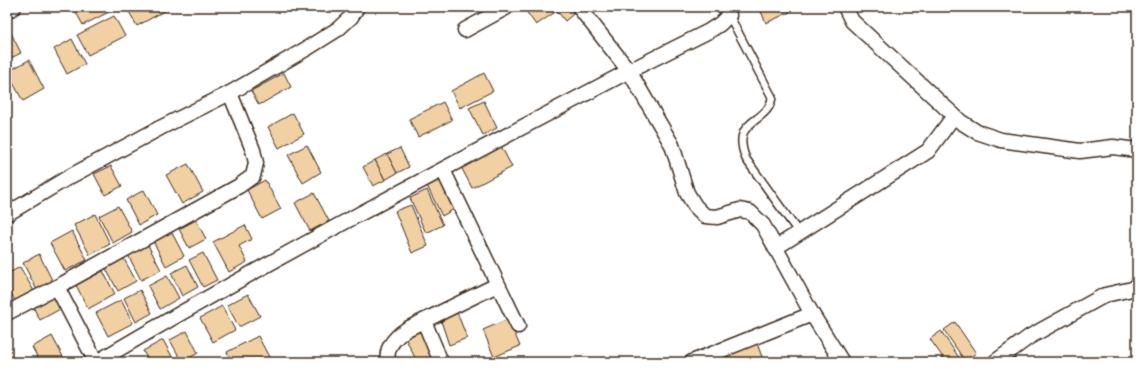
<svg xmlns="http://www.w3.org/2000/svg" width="1144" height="369" font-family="'Architects Daughter',sans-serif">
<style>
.building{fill:#f1d1a3;stroke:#3b2a1e}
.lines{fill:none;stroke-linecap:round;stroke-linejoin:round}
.service-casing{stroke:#3b2a1e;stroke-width:10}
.minor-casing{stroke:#3b2a1e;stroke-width:17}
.service{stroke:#fff;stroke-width:7}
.minor{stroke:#fff;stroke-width:14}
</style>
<rect width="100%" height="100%" fill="#fff"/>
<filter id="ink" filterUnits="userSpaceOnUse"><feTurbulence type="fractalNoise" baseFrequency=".025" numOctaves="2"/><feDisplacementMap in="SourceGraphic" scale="8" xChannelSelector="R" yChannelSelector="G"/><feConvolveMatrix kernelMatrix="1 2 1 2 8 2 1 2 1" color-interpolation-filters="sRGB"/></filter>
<g filter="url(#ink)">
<g class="building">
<polygon points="73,7 109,7 111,11 83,25"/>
<polygon points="129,7 167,7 168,9 137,26 127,8"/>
<polygon points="523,7 550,7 554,13 536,25"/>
<polygon points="554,7 573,7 577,11 565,21"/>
<polygon points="759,7 788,7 790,12 766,23"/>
<polygon points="114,16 125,36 88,55 77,35"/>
<polygon points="7,25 21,53 7,60"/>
<polygon points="72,39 85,64 67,74 54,49"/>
<polygon points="29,60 44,89 23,101 7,72"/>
<polygon points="284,73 291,87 259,105 251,91"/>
<polygon points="484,73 493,91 460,108 451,91"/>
<polygon points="484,101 497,128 483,135 469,108"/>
<polygon points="443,102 452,120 418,137 409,119"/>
<polygon points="293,113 304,134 279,148 268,127"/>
<polygon points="307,145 321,172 303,183 288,155"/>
<polygon points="501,146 512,167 472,188 461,167"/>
<polygon points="400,148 409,167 397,173 387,154"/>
<polygon points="387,154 397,173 385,180 375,160"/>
<polygon points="375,160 385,180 373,186 363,167"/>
<polygon points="188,164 203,192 182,204 166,175"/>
<polygon points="111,166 122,186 105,195 94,174"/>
<polygon points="444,178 458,207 442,216 427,186"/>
<polygon points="265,180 281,209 262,219 247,190"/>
<polygon points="144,190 157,215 139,225 126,200"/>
<polygon points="427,190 443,225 426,233 410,198"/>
<polygon points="314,193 329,221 310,231 295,203"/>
<polygon points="411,205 428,246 412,253 395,211"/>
<polygon points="118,206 132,232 113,243 99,216"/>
<polygon points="95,214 110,244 90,255 74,225"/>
<polygon points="196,220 206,239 189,248 179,229"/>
<polygon points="245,225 252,239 239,246 247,262 229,272 213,242"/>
<polygon points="72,231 87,260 65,271 50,243"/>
<polygon points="171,231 184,256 166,266 153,241"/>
<polygon points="148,245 161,270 141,280 128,255"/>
<polygon points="203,253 217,280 203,287 189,260"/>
<polygon points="39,254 53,282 37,290 23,263"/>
<polygon points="123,257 136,281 118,291 105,267"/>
<polygon points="187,265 198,287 182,296 171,273"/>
<polygon points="20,267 34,291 15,301 7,286 7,274"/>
<polygon points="103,271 115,294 88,309 76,285"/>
<polygon points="167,276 179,298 160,309 148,286"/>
<polygon points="140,290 152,313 136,322 124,298"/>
<polygon points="55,291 64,307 40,320 31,303"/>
<polygon points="248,294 260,316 239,327 227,305"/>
<polygon points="121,300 133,323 108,336 96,313"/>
<polygon points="222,306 235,330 213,342 200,318"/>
<polygon points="457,312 467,338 449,345 440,318"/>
<polygon points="508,319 520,346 494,357 483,330"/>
<polygon points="955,322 976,353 965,361 944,330"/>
<polygon points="423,326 437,355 423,362 417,362 404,335"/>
<polygon points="187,331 198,353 182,362 170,340"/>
<polygon points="941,331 962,362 946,362 930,339"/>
<polygon points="52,336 66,362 40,362 32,347"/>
<polygon points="258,336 269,357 260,362 232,362 227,352"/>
<polygon points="163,340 175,362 149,362 143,351"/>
<polygon points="757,343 763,360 757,362 730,362 727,355"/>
<polygon points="833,357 836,362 824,362"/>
<polygon points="203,358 205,362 195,362"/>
</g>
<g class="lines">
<g class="service-casing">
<path id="service" d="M729,15L772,97C769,125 729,117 746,159L799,233"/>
</g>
<g class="minor-casing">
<g id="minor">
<polyline points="579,7 629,71 709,31 720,24 729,15 726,7"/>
<polyline points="845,7 852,21 961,122 977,132 1001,140 1080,151 1113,147 1137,150"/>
<polyline points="7,11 14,7"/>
<polyline points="465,30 507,7"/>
<polyline points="443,170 518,326"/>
<polyline points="7,214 69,177 160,128 230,93 306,49 338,29 351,17 356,9 356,7"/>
<polyline points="775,248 928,151 954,116"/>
<polyline points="57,287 96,362"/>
<polyline points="7,313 57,287 239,186 253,176 256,163 253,150 230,93"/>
<polyline points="424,321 441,362"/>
<path d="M97,362C271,259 450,165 629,71L672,145L687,193L695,206L705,216L717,217L740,210L750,212L763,225L812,314L842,362"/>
<path d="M388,362C385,347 395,337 407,329L497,285"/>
<polyline points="692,362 812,314"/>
<polyline points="995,362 1029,337 1105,295 1132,289 1137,286"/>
</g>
</g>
<use href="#service" class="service"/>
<use href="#minor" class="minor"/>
</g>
</g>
<rect width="1144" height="369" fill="none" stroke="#fff" stroke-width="24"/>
<rect x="12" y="12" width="1120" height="345" fill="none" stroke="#3b2a1e" stroke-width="1.5" filter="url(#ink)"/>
</svg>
